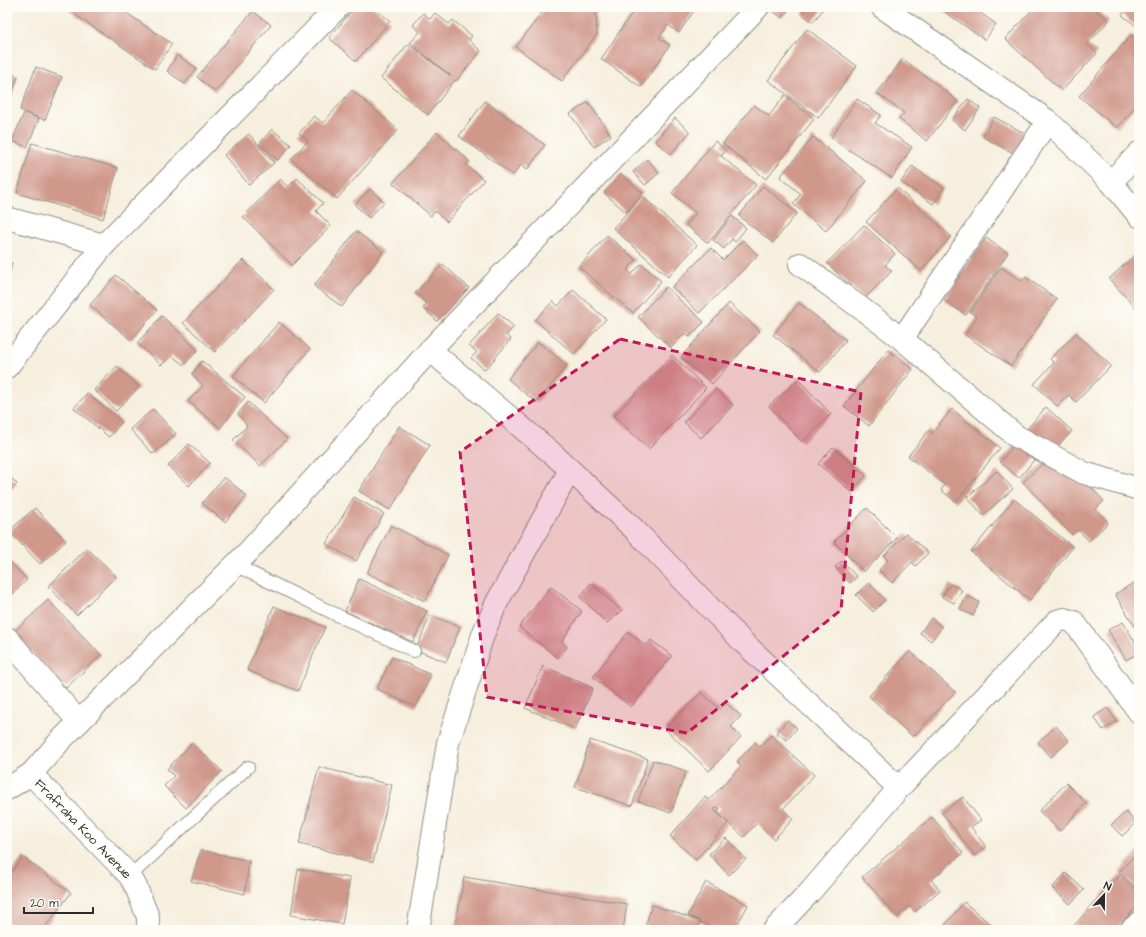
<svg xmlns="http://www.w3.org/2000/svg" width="1146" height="937" font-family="'Architects Daughter',sans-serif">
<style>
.building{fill:#d0988b}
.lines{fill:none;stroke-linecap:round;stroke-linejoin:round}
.service-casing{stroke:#908d84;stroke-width:14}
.minor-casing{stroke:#908d84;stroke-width:24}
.service{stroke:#fff;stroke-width:12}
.minor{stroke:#fff;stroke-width:22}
.marked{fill:#c2185b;fill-opacity:0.2;stroke:#c2185b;stroke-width:3;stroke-dasharray:8 5;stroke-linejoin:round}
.labels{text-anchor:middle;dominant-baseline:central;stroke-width:3.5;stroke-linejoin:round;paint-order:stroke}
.street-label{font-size:13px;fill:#2b2b2b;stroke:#fdfcf7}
</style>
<rect width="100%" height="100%" fill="#fdfcf7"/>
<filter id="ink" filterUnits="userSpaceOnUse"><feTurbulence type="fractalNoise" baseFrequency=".025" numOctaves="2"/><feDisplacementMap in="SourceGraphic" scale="8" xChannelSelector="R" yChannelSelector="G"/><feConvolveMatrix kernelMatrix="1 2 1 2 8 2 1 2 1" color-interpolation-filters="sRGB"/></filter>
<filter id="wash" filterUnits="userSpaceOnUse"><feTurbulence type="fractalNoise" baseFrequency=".012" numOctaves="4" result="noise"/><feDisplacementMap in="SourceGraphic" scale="16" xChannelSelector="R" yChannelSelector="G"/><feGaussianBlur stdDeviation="0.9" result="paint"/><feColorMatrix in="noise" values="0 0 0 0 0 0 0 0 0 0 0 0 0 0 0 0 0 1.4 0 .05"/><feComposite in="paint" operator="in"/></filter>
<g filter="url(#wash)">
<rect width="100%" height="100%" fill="#f6efde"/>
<g id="blocks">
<g class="building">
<polygon points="64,7 118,7 172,44 155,69"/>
<polygon points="355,7 373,7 390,21 356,61 329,38"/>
<polygon points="546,7 596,7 597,34 562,81 516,47"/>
<polygon points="636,7 687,7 693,12 679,33 668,25 659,38 670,45 641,87 601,59"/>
<polygon points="768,7 791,7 782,18"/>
<polygon points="807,7 825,7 813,22 802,14"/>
<polygon points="938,7 972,7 996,24 985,40"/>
<polygon points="1035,7 1093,7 1109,21 1087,44 1097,53 1062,91 1005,39"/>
<polygon points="1128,7 1139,7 1139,28 1122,15"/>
<polygon points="253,11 271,25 215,92 197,77"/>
<polygon points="423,13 430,19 435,13 449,24 453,20 472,36 469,40 481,51 456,81 455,80 428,115 381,78 408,44 451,76 410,43 420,32 413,25"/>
<polygon points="807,29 857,66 818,118 768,80"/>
<polygon points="1131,35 1139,42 1139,102 1117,128 1079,96"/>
<polygon points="177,55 197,68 185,84 167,71"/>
<polygon points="903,59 958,101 927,141 899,119 904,113 877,93"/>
<polygon points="36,67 62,77 45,120 20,110"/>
<polygon points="7,73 18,76 7,111"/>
<polygon points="352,90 398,130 337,199 291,159 308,141 299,133 314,116 323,123"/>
<polygon points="785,95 814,119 766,179 723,144 754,105 769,116"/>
<polygon points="857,99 881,115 875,123 912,147 892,178 831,138"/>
<polygon points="968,99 980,108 965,130 952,120"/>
<polygon points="485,101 545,145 527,170 521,164 513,175 459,136"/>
<polygon points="588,102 611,135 594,147 570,114"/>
<polygon points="24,113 39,119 27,147 12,141"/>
<polygon points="994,117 1026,134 1015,154 983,137"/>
<polygon points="675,118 690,132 671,154 655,141"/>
<polygon points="272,129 291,145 278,160 259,144"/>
<polygon points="437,132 469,161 466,165 484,180 447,222 435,211 431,216 393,183"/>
<polygon points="249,134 274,163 249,185 224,155"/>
<polygon points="813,137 867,181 826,231 793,204 801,194 780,177"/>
<polygon points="715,141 726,150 721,156 756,185 708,243 686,225 696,213 672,193"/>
<polygon points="32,143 118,168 103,219 17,193"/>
<polygon points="647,159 659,173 645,185 633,172"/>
<polygon points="912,166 944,188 933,204 901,182"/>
<polygon points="621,174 643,193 626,212 604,193"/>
<polygon points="297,178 323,203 316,211 331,226 292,265 243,217 280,179 288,187"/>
<polygon points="763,186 797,213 773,243 739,216"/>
<polygon points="897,188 951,236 921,271 866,222"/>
<polygon points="370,189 384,202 369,218 355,205"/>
<polygon points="642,196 697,245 668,277 613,228"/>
<polygon points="732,216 746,228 735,242 732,239 724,249 713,240"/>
<polygon points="864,225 895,254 885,265 892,271 864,299 827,263"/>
<polygon points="356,231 383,252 342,307 314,286"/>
<polygon points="607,235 636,260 627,270 632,274 641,264 661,281 633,313 579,267"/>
<polygon points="986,238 1008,253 966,315 944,300"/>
<polygon points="743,240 758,255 699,313 672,287 711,248 723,260"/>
<polygon points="1139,251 1139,311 1109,279"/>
<polygon points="243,260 274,289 215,352 183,323"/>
<polygon points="7,262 12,263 8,282 7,282"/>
<polygon points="443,264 469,288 437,321 423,308 427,304 415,293"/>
<polygon points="1001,267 1021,281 1025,277 1057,299 1011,366 965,335 977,317 970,312"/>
<polygon points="116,275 157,310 131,340 90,305"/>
<polygon points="666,287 704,322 689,337 685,333 671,348 638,317"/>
<polygon points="573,290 606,319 574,354 535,320 553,301 558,306"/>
<polygon points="729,303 760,331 712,384 681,357"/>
<polygon points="799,303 846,340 820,372 773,335"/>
<polygon points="498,313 514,327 506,335 511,339 485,370 471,358 477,352 469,346"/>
<polygon points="162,316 198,350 184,365 172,356 161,365 137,343"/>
<polygon points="279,322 310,349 264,403 233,376"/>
<polygon points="1076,333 1111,366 1076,402 1069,395 1057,406 1034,384 1054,363 1050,359"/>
<polygon points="538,342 567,365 537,403 508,379"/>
<polygon points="888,350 913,369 869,426 844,406"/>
<polygon points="672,355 706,388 649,449 614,416"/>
<polygon points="202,361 245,397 220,428 188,401 203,386 192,374"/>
<polygon points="117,366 139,387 116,411 94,390"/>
<polygon points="798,379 831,414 802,442 769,406"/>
<polygon points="716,389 733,405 701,438 684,422"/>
<polygon points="87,393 122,422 109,437 74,408"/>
<polygon points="248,402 287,439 260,466 233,440 247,426 238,414"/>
<polygon points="1046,407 1072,431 1052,452 1027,429"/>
<polygon points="153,409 176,434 153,454 130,429"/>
<polygon points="952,409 1000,448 956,502 941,490 945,485 908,456 929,430 932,433"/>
<polygon points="399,426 430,445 390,510 359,491"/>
<polygon points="1019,439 1038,455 1019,478 1000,462"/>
<polygon points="189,444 210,463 189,486 168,466"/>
<polygon points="833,447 866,475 852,492 818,464"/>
<polygon points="1051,456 1077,472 1104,501 1096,509 1108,523 1089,541 1078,530 1072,535 1023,482"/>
<polygon points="997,471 1013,489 983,515 967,497"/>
<polygon points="7,473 17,484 7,494"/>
<polygon points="224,477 247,496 225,522 202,503"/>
<polygon points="354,497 384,514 356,561 326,544"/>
<polygon points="1014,499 1073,547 1030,600 971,552"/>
<polygon points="35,508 66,541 40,564 9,531"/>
<polygon points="867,508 897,538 864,572 834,542"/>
<polygon points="391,525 448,555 425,601 367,573"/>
<polygon points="906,533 928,553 916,566 912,562 892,583 879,570 888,560 884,556"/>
<polygon points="87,548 116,576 77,615 48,587"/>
<polygon points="7,558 27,580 7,599"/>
<polygon points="842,561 857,577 850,583 835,567"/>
<polygon points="359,579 427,611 413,642 345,611"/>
<polygon points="1139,580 1139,633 1115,594"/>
<polygon points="591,583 622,611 607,623 580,597"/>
<polygon points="869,583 885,600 873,612 856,595"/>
<polygon points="950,584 962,590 954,603 942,597"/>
<polygon points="551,587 582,611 562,641 567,647 558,658 519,627"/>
<polygon points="967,596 979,602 973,616 960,609"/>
<polygon points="48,600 101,655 66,688 13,633"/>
<polygon points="274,606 325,627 298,691 247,670"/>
<polygon points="430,615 460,627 446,662 416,650"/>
<polygon points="931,618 942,627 931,641 920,633"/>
<polygon points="1123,622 1139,649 1139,653 1126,660 1108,630"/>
<polygon points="628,632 646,646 651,640 672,656 631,707 593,677"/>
<polygon points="910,651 955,692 913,737 869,696"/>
<polygon points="392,657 431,675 416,707 377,689"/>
<polygon points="543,666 593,688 575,729 525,708"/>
<polygon points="701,692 720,709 726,703 741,716 731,727 741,737 709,771 665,729"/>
<polygon points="1107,708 1117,721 1103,730 1094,717"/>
<polygon points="787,720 797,728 787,740 777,733"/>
<polygon points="1056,726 1069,741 1051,757 1038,742"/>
<polygon points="771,735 814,775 783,809 793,819 774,839 757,823 744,837 717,812 720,809 717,807 714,810 728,823 696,860 670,836 705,797 709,800 741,766 737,762 755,742 760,747"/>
<polygon points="590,740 648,759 632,806 575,787"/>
<polygon points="192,743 222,771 186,808 164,786 174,776 167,769"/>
<polygon points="653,760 686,771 671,813 638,801"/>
<polygon points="319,767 392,785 373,862 299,844"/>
<polygon points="1066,783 1086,803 1060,831 1039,811"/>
<polygon points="963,797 981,820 971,827 986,847 975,856 942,813"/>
<polygon points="1126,812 1136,823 1122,836 1111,825"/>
<polygon points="932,817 963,853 931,880 940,890 915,912 909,906 897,917 862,877"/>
<polygon points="726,838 746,859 729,875 709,854"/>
<polygon points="201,850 249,861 245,894 191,881"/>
<polygon points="1139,850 1139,890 1119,872"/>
<polygon points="23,857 71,893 43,930 18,930 7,922 7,878"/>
<polygon points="298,869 350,878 342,924 291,915"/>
<polygon points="1066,873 1084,890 1070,904 1052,888"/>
<polygon points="1120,875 1139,892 1139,904 1115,930 1070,930"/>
<polygon points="464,877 627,904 623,930 455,930"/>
<polygon points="706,882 748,905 734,930 716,930 688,915"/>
<polygon points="964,902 994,927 991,930 941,930"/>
<polygon points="652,905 700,921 697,930 644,930"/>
</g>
</g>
</g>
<g filter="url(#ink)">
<use href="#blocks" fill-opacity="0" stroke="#908d84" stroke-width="1"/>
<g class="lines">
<g class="service-casing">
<g id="service">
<polyline points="235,565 339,616 414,651"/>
<polyline points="130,876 248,767"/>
</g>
</g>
<g class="minor-casing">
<g id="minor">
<polyline points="882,7 1048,121 1111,182 1139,216"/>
<polyline points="1111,182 1139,153"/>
<polyline points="7,218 104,245"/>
<polyline points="800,264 858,306 902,339 1016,436 1084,473 1139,489"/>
<polyline points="902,339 1048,121"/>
<polyline points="430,350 553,454 634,529 744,643 899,788"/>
<polyline points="7,367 104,245 338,7"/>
<polyline points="7,638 79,722"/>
<polyline points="31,774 130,876 136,887 148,917 148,930"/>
<polyline points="7,789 31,774 60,741 248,552 430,350 758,7"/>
<polyline points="418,930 448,743 484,632 497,602 570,470"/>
<polyline points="774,930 810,892 899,788 1057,621 1064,619 1074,622 1139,712"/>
<polyline points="1131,930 1139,923"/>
</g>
</g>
<use href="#service" class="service"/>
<use href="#minor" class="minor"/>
</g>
</g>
<path class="marked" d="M620,339L861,392L841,610L687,733L487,697L460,452Z"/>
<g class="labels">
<g class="street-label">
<text transform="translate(83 829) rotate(46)">Frafraha Koo Avenue</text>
</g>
</g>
<rect width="1146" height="937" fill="none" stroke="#fdfcf7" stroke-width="24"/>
<g transform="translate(1104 895) rotate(22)" stroke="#fdfcf7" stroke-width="3" paint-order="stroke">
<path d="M0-3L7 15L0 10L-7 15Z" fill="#2b2b2b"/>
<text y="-6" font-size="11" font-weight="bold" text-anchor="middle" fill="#2b2b2b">N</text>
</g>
<path d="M24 907v6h69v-6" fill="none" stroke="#2b2b2b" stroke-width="2"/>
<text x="30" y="907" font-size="12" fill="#2b2b2b" stroke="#fdfcf7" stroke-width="3" paint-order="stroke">20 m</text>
</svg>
